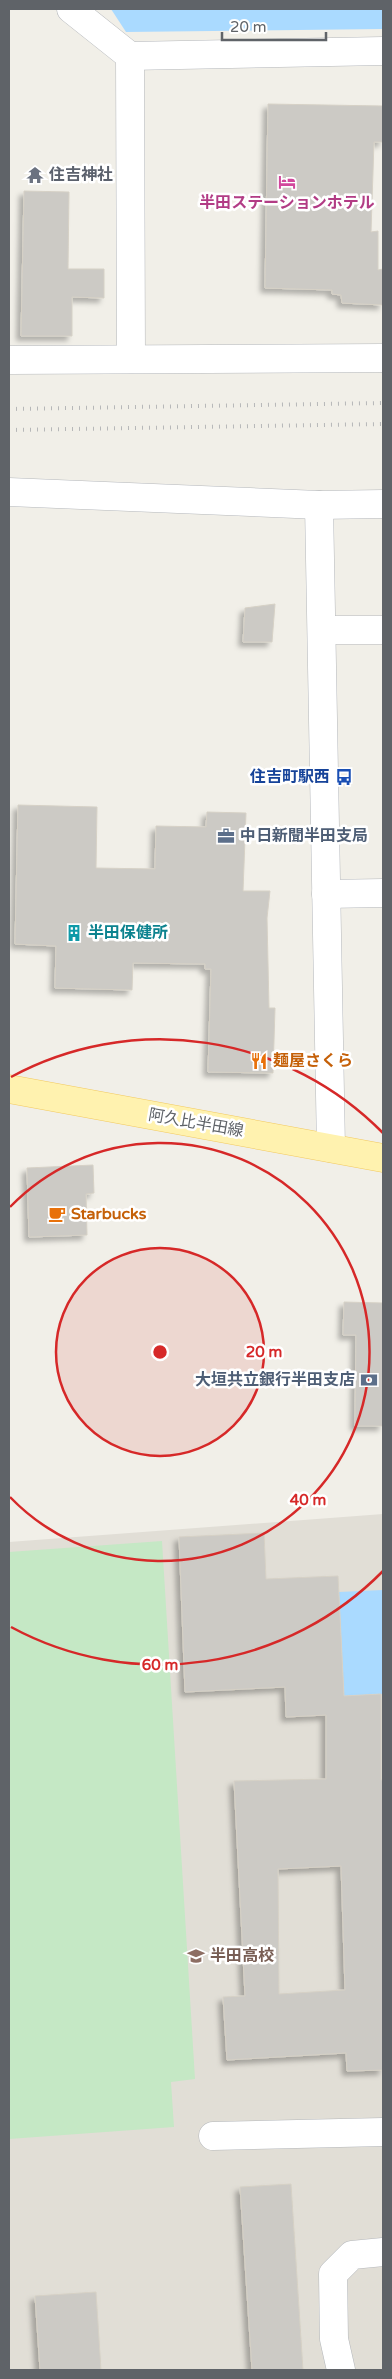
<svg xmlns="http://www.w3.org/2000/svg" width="392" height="2379" font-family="'Varela Round','Noto Sans JP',sans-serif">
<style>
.education{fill:#e1ded6}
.pitch{fill:#c5e8c5}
.water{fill:#aadaff}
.building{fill:#cccac5;stroke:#d6d1c6;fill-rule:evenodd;filter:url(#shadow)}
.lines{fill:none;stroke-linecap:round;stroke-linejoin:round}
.minor-casing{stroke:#b5b8bc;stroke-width:29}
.major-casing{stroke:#f2c960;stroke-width:29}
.minor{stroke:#fff;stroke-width:28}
.major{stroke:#fff2af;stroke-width:28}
.rail{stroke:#b6b7b8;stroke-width:4;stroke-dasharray:1 6;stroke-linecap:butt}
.ring{fill:none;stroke:#d62828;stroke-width:2.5}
.labels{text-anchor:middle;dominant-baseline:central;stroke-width:5;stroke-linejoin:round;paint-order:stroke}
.worship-label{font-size:16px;font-weight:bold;fill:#5b616d;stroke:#fff;text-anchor:start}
.hotel-label{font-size:16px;font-weight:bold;fill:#b23c85;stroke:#fff}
.transit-label{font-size:16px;font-weight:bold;fill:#164399;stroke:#fff;text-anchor:end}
.service-label{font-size:16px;font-weight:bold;fill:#4e5e75;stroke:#fff;text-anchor:start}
.culture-label{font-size:16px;font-weight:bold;fill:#0d838f;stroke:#fff;text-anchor:start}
.food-label{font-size:16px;font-weight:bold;fill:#c56008;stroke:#fff;text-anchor:start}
.street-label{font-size:16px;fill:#5f6368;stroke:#fff}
.education-label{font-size:16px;font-weight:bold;fill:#785e54;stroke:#fff;text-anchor:start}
.centre{fill:#d62828;stroke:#fff;stroke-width:2.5}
.ring-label{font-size:15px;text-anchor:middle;font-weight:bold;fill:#d62828;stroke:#fff;stroke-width:5;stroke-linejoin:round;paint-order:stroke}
</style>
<defs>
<filter id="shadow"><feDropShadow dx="-4.5" dy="4.5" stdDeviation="2.5" flood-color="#0004"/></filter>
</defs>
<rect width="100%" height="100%" fill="#f1efe8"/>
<polygon class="education" points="383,1514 383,2370 9,2370 9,1542"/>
<polygon class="pitch" points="162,1541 195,2079 171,2082 174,2127 9,2139 9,1552"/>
<g class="water">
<polygon points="111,9 383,9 383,29 126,32"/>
<polygon points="383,1590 383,1694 344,1696 339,1592"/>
</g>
<g class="building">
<polygon points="268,104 383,106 383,142 374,142 371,232 378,231 378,270 383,269 383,305 342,303 341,295 332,294 332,290 265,288"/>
<polygon points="24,191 69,192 68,269 104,269 104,298 72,297 72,336 21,336"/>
<polygon points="275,604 272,642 243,642 245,608"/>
<polygon points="18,805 97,807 96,868 155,869 156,826 206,827 207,812 246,813 243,891 270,891 267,918 269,1008 275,1008 273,1073 208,1072 211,969 205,969 205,964 133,963 132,990 55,988 56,946 15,944"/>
<polygon points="93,1165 94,1193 86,1194 87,1235 29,1237 27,1168"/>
<polygon points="344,1302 383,1303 383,1426 355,1426 356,1335 343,1335"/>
<path d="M264,1533L266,1579L338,1576L344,1696L381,1694V1780H383V2070L347,2071L346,2053L227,2060L223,1997L245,1996L234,1781L326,1779V1715L286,1717L285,1687L185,1692L179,1537ZM341,1866L345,1990L279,1994L278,1869Z"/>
<polygon points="291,2184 303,2370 252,2370 240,2187"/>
<polygon points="96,2292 101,2370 40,2370 35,2296"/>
</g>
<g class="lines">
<g class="minor-casing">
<g id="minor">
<polyline points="71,9 130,56"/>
<polyline points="131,359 130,56 383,51"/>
<polyline points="9,360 383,358"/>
<polyline points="9,492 319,505 383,504"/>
<polyline points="319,505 331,1148"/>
<polyline points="322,630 383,630"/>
<polyline points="326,894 383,893"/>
<polyline points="213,2136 383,2132"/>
<polyline points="341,2370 334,2339 333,2274 352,2255 383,2252"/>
</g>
</g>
<g class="major-casing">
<polyline id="major" points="9,1089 383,1158"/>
</g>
<use href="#minor" class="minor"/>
<use href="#major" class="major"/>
<g class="rail">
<polyline points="9,409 383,403"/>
<polyline points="9,430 383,424"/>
</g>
</g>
<circle cx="160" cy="1352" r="104" fill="#d62828" fill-opacity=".12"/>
<g class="ring">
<circle cx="160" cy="1352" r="104"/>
<path d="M10 1207A209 209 0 1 1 10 1497"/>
<path d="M383 1571A313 313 0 0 1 11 1627M11 1077A313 313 0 0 1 383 1133"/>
</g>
<defs>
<g id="temple-bare" transform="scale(1.35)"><path d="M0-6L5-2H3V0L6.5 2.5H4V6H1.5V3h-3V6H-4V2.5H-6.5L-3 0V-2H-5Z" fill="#6b7280" stroke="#fff" stroke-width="2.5" paint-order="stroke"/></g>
<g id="hotel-bare" transform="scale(1.35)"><path d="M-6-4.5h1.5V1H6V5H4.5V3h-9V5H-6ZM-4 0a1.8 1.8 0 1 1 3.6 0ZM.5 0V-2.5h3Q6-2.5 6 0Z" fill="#d1479c" stroke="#fff" stroke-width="2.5" paint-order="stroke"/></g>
<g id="bus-bare" transform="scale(1.35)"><path d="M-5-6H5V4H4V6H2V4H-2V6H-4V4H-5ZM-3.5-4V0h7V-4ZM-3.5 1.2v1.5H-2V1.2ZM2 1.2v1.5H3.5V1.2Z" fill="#1a4fb4" stroke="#fff" stroke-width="2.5" paint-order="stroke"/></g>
<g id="office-bare" transform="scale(1.35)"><path d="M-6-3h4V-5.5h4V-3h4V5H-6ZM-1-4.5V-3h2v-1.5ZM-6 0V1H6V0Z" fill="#5c6f8a" stroke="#fff" stroke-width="2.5" paint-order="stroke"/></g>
<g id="building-bare" transform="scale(1.35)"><path d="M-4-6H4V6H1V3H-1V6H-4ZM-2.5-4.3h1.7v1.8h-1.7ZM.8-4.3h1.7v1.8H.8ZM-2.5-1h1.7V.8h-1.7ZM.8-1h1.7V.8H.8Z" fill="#0f9aa8" stroke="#fff" stroke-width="2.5" paint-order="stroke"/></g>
<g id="restaurant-bare" transform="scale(1.35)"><path d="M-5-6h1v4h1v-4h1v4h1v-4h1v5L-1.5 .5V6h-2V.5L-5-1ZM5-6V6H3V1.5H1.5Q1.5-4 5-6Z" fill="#e8710a" stroke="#fff" stroke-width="2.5" paint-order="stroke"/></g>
<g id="cafe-bare" transform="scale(1.35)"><path d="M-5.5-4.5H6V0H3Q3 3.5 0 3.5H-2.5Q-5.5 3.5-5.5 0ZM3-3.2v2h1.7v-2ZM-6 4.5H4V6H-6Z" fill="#e8710a" stroke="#fff" stroke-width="2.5" paint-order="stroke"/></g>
<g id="bank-bare" transform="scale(1.35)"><path d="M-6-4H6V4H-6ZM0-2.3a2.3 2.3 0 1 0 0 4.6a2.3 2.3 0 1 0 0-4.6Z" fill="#5c6f8a" stroke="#fff" stroke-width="2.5" paint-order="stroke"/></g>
<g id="school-bare" transform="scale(1.35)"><path d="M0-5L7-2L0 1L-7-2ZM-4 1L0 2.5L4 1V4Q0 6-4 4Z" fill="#8d6e63" stroke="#fff" stroke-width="2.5" paint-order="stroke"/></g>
</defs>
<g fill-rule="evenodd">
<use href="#temple-bare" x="35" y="175"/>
<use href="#hotel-bare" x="287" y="182"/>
<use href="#bus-bare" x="344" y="777"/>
<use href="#office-bare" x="226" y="836"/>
<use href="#building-bare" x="74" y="933"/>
<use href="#restaurant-bare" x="259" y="1061"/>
<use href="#cafe-bare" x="57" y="1214"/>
<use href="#bank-bare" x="369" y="1380"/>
<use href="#school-bare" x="196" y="1956"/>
</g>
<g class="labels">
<g class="worship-label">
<text x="49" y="175">住吉神社</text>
</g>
<g class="hotel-label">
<text x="287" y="203">半田ステーションホテル</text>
</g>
<g class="transit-label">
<text x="330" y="777">住吉町駅西</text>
</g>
<g class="service-label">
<text x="240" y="836">中日新聞半田支局</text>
<text x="355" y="1380" text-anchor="end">大垣共立銀行半田支店</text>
</g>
<g class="culture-label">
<text x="88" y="933">半田保健所</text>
</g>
<g class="food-label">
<text x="273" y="1061">麺屋さくら</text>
<text x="71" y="1214">Starbucks</text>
</g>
<g class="street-label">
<text transform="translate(196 1123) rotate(10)">阿久比半田線</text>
</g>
<g class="education-label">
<text x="210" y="1956">半田高校</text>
</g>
</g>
<circle cx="160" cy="1352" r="8" class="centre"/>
<g class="ring-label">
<text x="264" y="1357">20 m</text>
<text x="308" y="1505">40 m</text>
<text x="160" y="1670">60 m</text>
</g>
<rect width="392" height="2379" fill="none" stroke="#5f6368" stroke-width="20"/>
<path d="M222 32v8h104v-8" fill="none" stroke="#5f6368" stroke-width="2.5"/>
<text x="230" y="32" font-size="15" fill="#5f6368" stroke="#ffffff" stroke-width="4" paint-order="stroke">20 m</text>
</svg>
